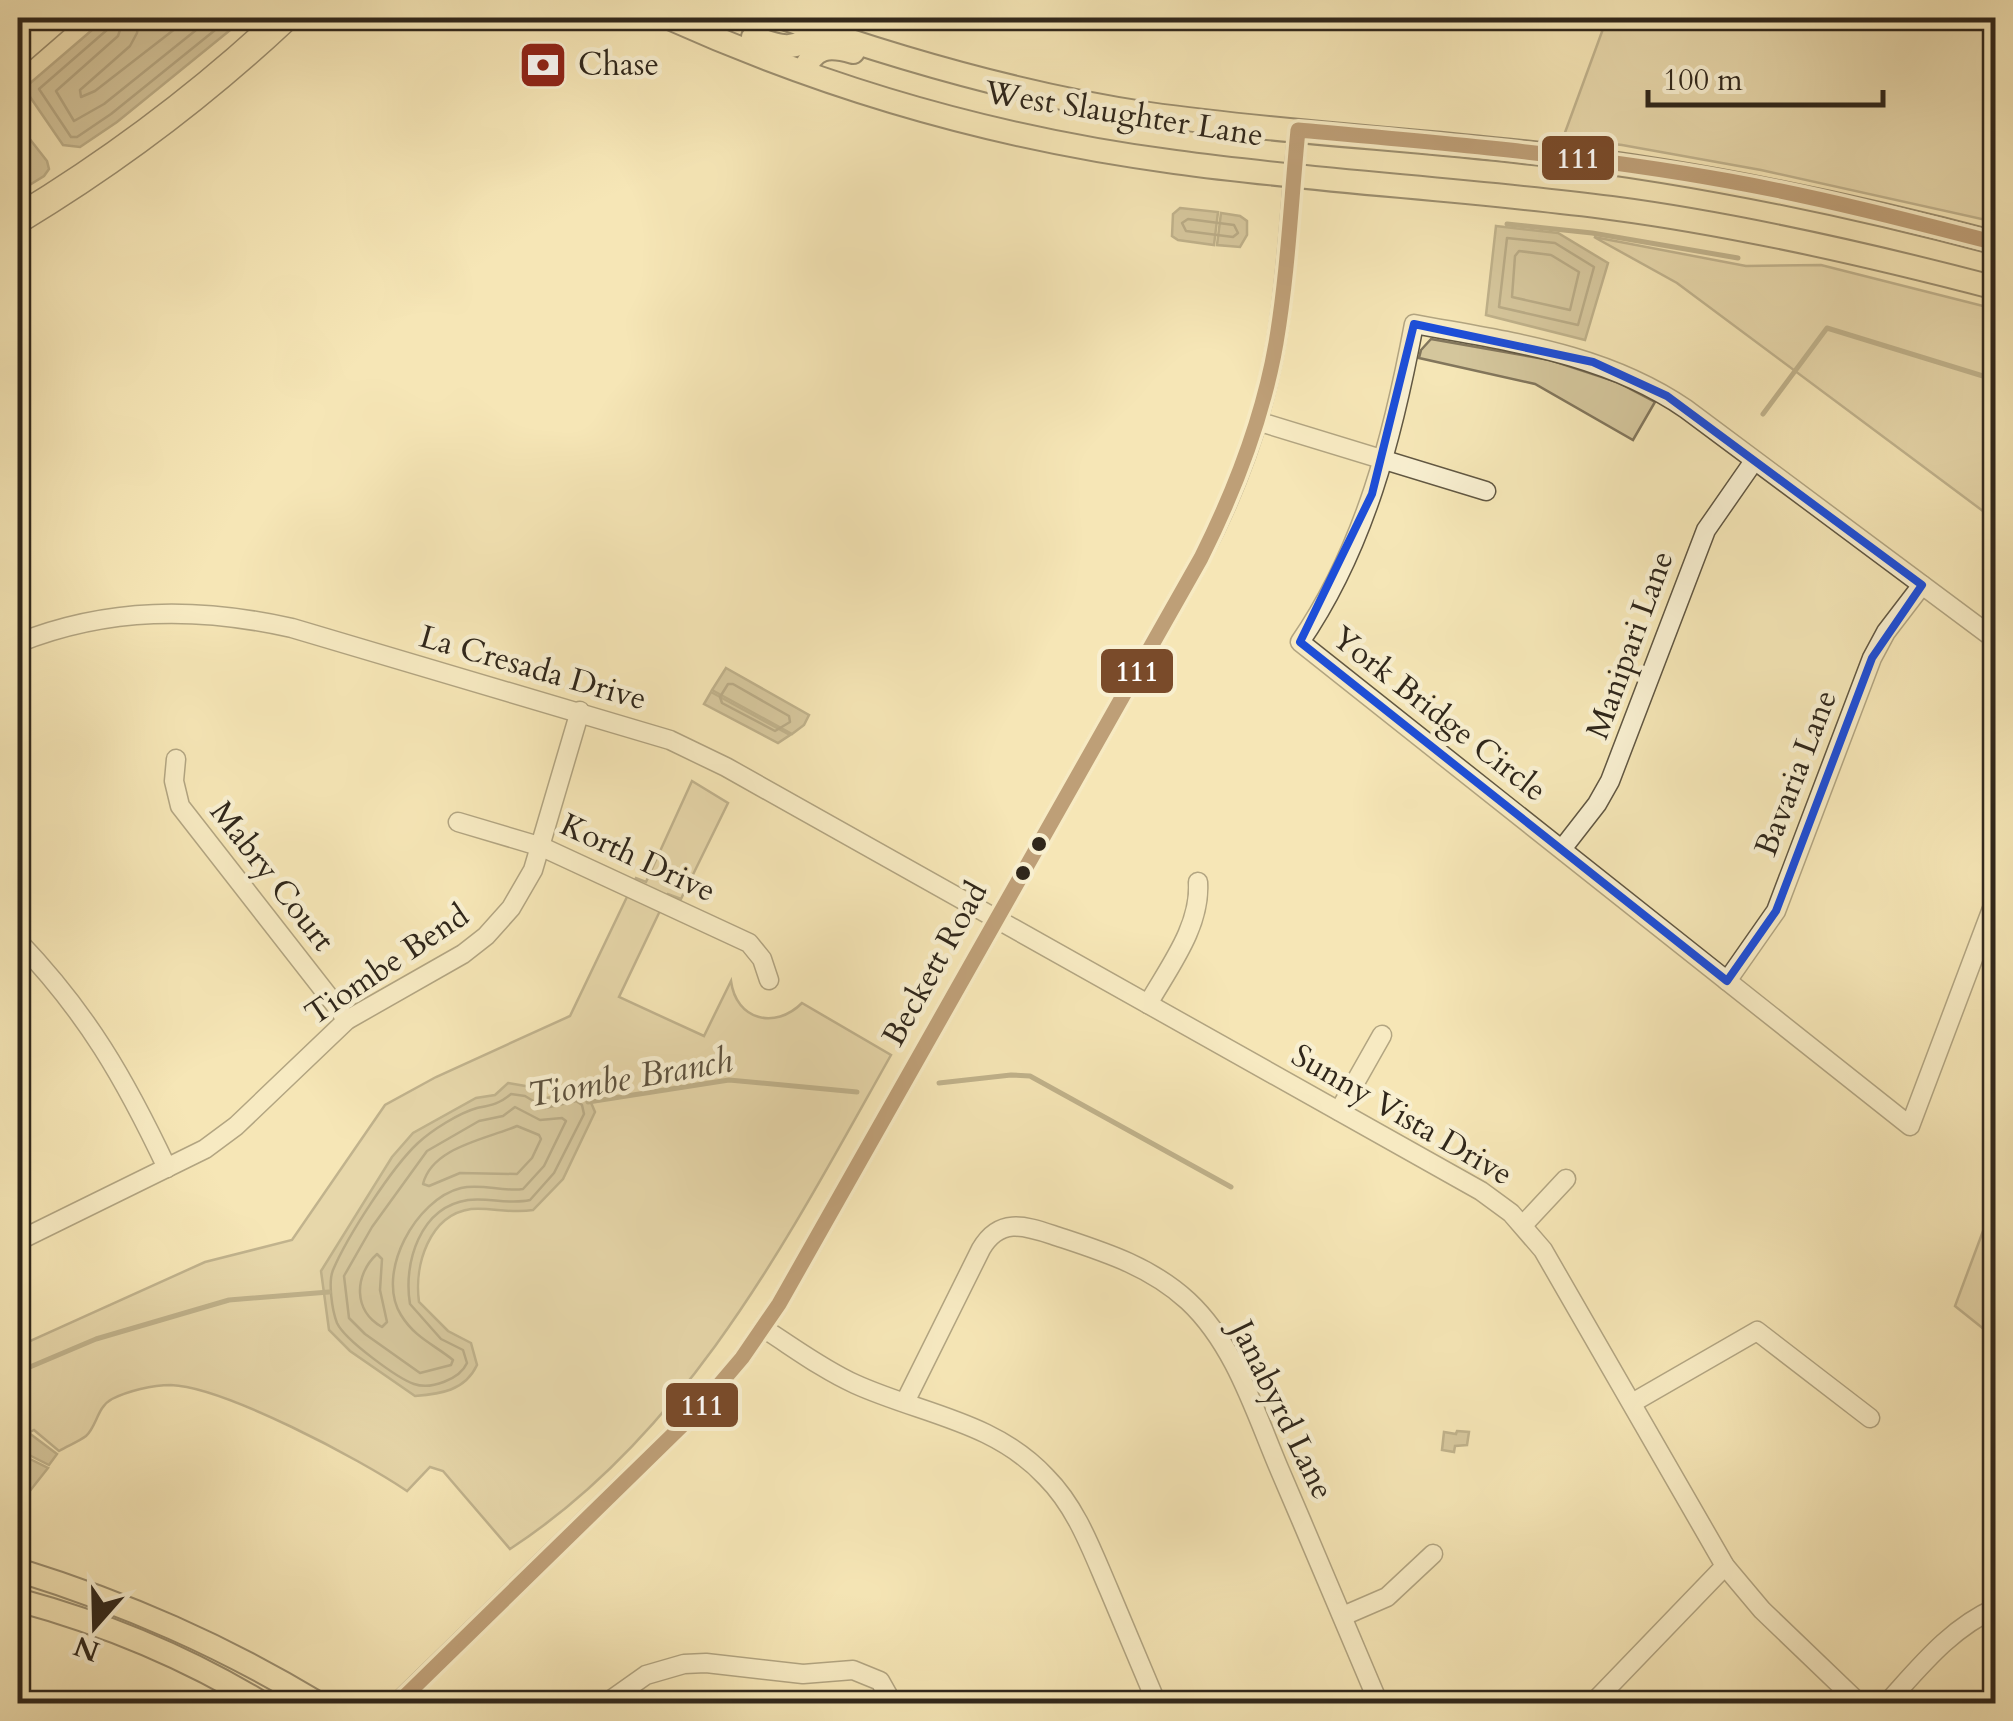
<svg xmlns="http://www.w3.org/2000/svg" width="2013" height="1721" font-family="Cardo,serif">
<style>
.green{fill:#d4c69c;stroke:#82765c;stroke-width:2.5}
.water{fill:#b2a581;stroke:#7e7358;stroke-width:2.5}
.lines{fill:none;stroke-linecap:round;stroke-linejoin:round}
.shore{stroke:#71664e;stroke-width:2.5}
.stream{stroke:#7e7358;stroke-width:5}
.minor-casing{stroke:#615742;stroke-width:21}
.major-casing{stroke:#30271b;stroke-width:26}
.highway-casing{stroke:#30271b;stroke-width:31}
.minor{stroke:#f8efd0;stroke-width:18}
.major{stroke:#f5e6b6;stroke-width:22}
.highway{stroke:#f5e6b6;stroke-width:28}
.bus-1-casing{stroke:#f8efd0;stroke-width:22}
.bus-1{stroke:#7a4b2a;stroke-width:15}
.marked{fill:none;stroke:#1d4ed8;stroke-width:8;stroke-linejoin:round}
.bus-dot{fill:#30271b;stroke:#f8efd0;stroke-width:4}
.labels{text-anchor:middle;dominant-baseline:central;stroke-width:9;stroke-linejoin:round;paint-order:stroke}
.poi-label{font-size:32px;fill:#30271b;stroke:#f8efd0;text-anchor:start}
.street-label{font-size:32px;fill:#30271b;stroke:#f8efd0}
.water-label{font-size:35px;font-style:italic;fill:#5e533f;stroke:#f8efd0}
.line-badge{stroke:#f8efd0;stroke-width:4}
.badge-label{font-size:28px;text-anchor:middle;font-weight:bold;fill:#fff}
</style>
<rect width="100%" height="100%" fill="#f5e6b6"/>
<filter id="stains"><feTurbulence type="fractalNoise" baseFrequency=".002" numOctaves="4"/><feColorMatrix values="0 0 0 0 .2 0 0 0 0 .09 0 0 0 0 .02 0 0 0 .5 -.17"/></filter>
<radialGradient id="worn" r=".72"><stop offset=".6" stop-color="#630" stop-opacity="0"/><stop offset="1" stop-color="#630" stop-opacity=".3"/></radialGradient>
<g class="green">
<polygon points="1607,18 1995,18 1995,222 1761,170 1622,145 1563,138"/>
<polygon points="1594,237 1746,266 1821,265 1995,309 1995,520 1677,283"/>
<polygon points="1431,339 1550,360 1617,382 1655,402 1633,440 1535,384 1419,358 1421,350"/>
<path d="M692,781L728,803L681,899L668,894L619,997L704,1036L731,981C736,1020 775,1030 802,1003L891,1055C789,1236 689,1432 510,1549L443,1471L430,1467L407,1491C360,1459 224,1387 171,1385C152,1385 128,1391 112,1399C97,1407 97,1426 86,1436C78,1442 67,1446 59,1451L34,1430L18,1438V1330L26,1343L205,1262L292,1240L385,1105L436,1077L570,1016L636,878L646,882Z"/>
<polygon points="1995,1199 1996,1338 1995,1338 1955,1306"/>
</g>
<g class="water">
<polygon points="106,18 245,18 117,122 80,147 63,145 26,91 28,85"/>
<polygon points="18,124 47,161 49,169 44,176 18,192"/>
<polygon points="1180,208 1218,212 1214,245 1178,240 1172,236 1173,214"/>
<polygon points="1221,213 1240,216 1247,221 1247,235 1240,247 1217,245"/>
<polygon points="1496,226 1558,233 1608,263 1585,340 1486,315"/>
<polygon points="726,668 809,715 804,725 792,734 712,690"/>
<polygon points="711,692 790,735 778,743 704,704"/>
<path d="M508,1083L531,1087L546,1098C571,1095 583,1079 595,1112L563,1179L533,1210C510,1214 491,1207 471,1209C429,1215 414,1265 419,1302L448,1331L471,1343L477,1365C465,1391 440,1394 415,1396L350,1351L329,1330L321,1271L392,1157L413,1133L476,1098L495,1095Z"/>
<polygon points="1457,1431 1469,1432 1467,1445 1455,1446 1454,1452 1442,1450 1444,1432 1456,1434"/>
<polygon points="29,1433 57,1454 49,1465 29,1455 18,1457 18,1439"/>
<polygon points="26,1457 48,1468 18,1506 18,1461"/>
</g>
<g class="lines">
<g class="shore">
<polyline points="112,18 108,29 39,89 71,137 77,137 111,114 230,18"/>
<polyline points="124,18 118,36 56,91 74,121 104,104 211,18"/>
<polyline points="139,18 137,33 130,46 80,90 81,97 95,91 189,18"/>
<polygon points="1188,219 1234,225 1238,233 1233,237 1186,231 1182,223"/>
<polygon points="1507,238 1555,243 1594,267 1578,325 1499,307"/>
<polygon points="1519,251 1551,255 1579,272 1570,310 1512,297 1515,256"/>
<polygon points="733,684 789,716 790,722 775,731 722,703 720,697 728,684"/>
<path d="M511,1094L525,1096L545,1108L576,1101L582,1105L584,1114L554,1173L530,1200C508,1205 488,1197 468,1200C420,1207 403,1263 410,1304L441,1339L463,1350L467,1363C460,1379 431,1390 414,1384C397,1378 345,1340 337,1323C332,1310 328,1282 333,1270C347,1237 392,1167 418,1143C432,1130 459,1113 477,1108C492,1105 499,1104 511,1094Z"/>
<path d="M515,1107L540,1120L562,1118L566,1121L544,1166L523,1189C502,1192 481,1183 461,1188C416,1199 375,1273 401,1315C415,1338 435,1345 453,1360L451,1365L420,1373L365,1334L349,1318L344,1276L372,1227L427,1151L479,1121L503,1116Z"/>
<path d="M517,1126L539,1135L541,1139L532,1158L517,1174L460,1173L429,1186L423,1184C432,1147 487,1139 517,1126Z"/>
<path d="M377,1254L382,1259L380,1290L387,1322L382,1327C353,1311 354,1275 377,1254Z"/>
</g>
<g class="stream">
<polyline points="1507,224 1592,233 1738,258"/>
<polyline points="1763,414 1827,328 1996,380"/>
<polyline points="939,1083 1011,1075 1030,1076 1231,1187"/>
<polyline points="588,1102 729,1080 857,1092"/>
<polyline points="18,1372 96,1339 229,1300 329,1292"/>
</g>
<g class="minor-casing">
<g id="minor">
<polyline points="1257,421 1486,491"/>
<path d="M1996,640L1686,409C1604,353 1510,342 1414,324C1393,436 1365,547 1300,642L1910,1126L1996,898"/>
<path d="M18,643C108,607 198,607 292,628L670,740L726,767L1481,1191L1511,1213L1543,1250L1725,1566L1762,1610L1860,1704"/>
<polyline points="176,759 174,781 180,806 347,1020"/>
<polyline points="458,822 542,847 749,943 762,959 769,980"/>
<polyline points="1562,849 1597,804 1610,781 1706,530 1754,461"/>
<path d="M18,941C87,1013 125,1079 167,1168"/>
<polyline points="1727,981 1776,911 1872,658 1886,632 1922,585"/>
<path d="M1148,1004C1169,967 1201,926 1198,882"/>
<polyline points="1339,1111 1382,1035"/>
<polyline points="1523,1225 1566,1179"/>
<polyline points="18,1241 205,1149 236,1126 347,1020 463,954 486,936 511,908 533,870 580,711"/>
<path d="M763,1328C793,1347 822,1369 855,1384C921,1414 994,1421 1046,1477C1077,1508 1092,1551 1109,1590C1125,1628 1141,1666 1157,1704"/>
<path d="M905,1402L981,1249C999,1218 1023,1225 1053,1235C1101,1251 1149,1265 1188,1301C1234,1344 1254,1409 1278,1466C1312,1545 1345,1624 1379,1704"/>
<polyline points="1632,1403 1757,1331 1870,1418"/>
<polyline points="1343,1616 1387,1597 1433,1554"/>
<path d="M396,1704L696,1412L742,1358L779,1304L1201,558C1236,491 1263,418 1276,343C1288,273 1290,201 1298,130"/>
<polyline points="605,1704 646,1675 684,1664 706,1663 803,1674 853,1670 880,1681 893,1704"/>
<polyline points="1592,1704 1725,1566"/>
<path d="M1886,1704C1919,1668 1950,1628 1996,1608"/>
</g>
</g>
<g class="major-casing">
<g id="major">
<path d="M669,18C829,90 1001,139 1175,162C1320,182 1466,189 1611,208C1740,225 1870,255 1996,288"/>
<path d="M783,18C902,60 1024,95 1149,114C1282,133 1416,139 1549,155C1701,173 1848,204 1996,243"/>
<path d="M753,37C776,46 799,55 815,29"/>
<path d="M804,71C814,46 829,45 853,52"/>
<path d="M18,1570C127,1604 221,1645 319,1704"/>
<path d="M18,1600C103,1623 186,1657 263,1704"/>
</g>
</g>
<g class="highway-casing">
<g id="highway">
<polyline points="18,51 56,18"/>
<path d="M18,219C114,161 203,94 284,18"/>
</g>
</g>
<use href="#minor" class="minor"/>
<use href="#major" class="major"/>
<use href="#highway" class="highway"/>
<g class="bus-1-casing">
<path id="bus-1" d="M397,1704L696,1412L742,1358L779,1304L1201,558C1235,490 1263,418 1276,343C1288,272 1291,201 1298,130C1442,143 1586,155 1729,181C1818,197 1907,220 1996,243"/>
</g>
<use href="#bus-1" class="bus-1"/>
</g>
<path d="M0 0H2013V1721H0ZM1414,324L1593,362L1667,396L1922,585L1872,658L1776,911L1727,981L1300,642L1372,494Z" fill="#f5e6b6" fill-opacity=".55" fill-rule="evenodd"/>
<path class="marked" d="M1414,324L1593,362L1667,396L1922,585L1872,658L1776,911L1727,981L1300,642L1372,494Z"/>
<defs>
<g id="bank-square" transform="scale(2.5)"><rect x="-9" y="-9" width="18" height="18" rx="4" fill="#8f2418" stroke="#f8efd0"/><path d="M-6-4H6V4H-6ZM0-2.3a2.3 2.3 0 1 0 0 4.6a2.3 2.3 0 1 0 0-4.6Z" fill="#fff"/></g>
</defs>
<g fill-rule="evenodd">
<use href="#bank-square" x="543" y="65"/>
</g>
<g class="bus-dot">
<circle cx="1039" cy="844" r="9"/>
<circle cx="1023" cy="873" r="9"/>
</g>
<g class="labels">
<g class="poi-label">
<text x="578" y="65">Chase</text>
</g>
<g class="street-label">
<text transform="translate(1124 114) rotate(9)">West Slaughter Lane</text>
<text transform="translate(1630 645) rotate(-70)">Manipari Lane</text>
<text transform="translate(533 668) rotate(16)">La Cresada Drive</text>
<text transform="translate(1439 714) rotate(38)">York Bridge Circle</text>
<text transform="translate(1796 773) rotate(-69)">Bavaria Lane</text>
<text transform="translate(638 858) rotate(25)">Korth Drive</text>
<text transform="translate(272 876) rotate(52)">Mabry Court</text>
<text transform="translate(935 964) rotate(-61)">Beckett Road</text>
<text transform="translate(387 965) rotate(-34)">Tiombe Bend</text>
<text transform="translate(1402 1115) rotate(30)">Sunny Vista Drive</text>
<text transform="translate(1282 1410) rotate(64)">Janabyrd Lane</text>
</g>
<g class="water-label">
<text transform="translate(630 1078) rotate(-10)">Tiombe Branch</text>
</g>
</g>
<g class="line-badge">
<rect x="1540" y="134" width="76" height="48" rx="10" fill="#7a4b2a"/>
<rect x="1099" y="647" width="76" height="48" rx="10" fill="#7a4b2a"/>
<rect x="664" y="1381" width="76" height="48" rx="10" fill="#7a4b2a"/>
</g>
<g class="badge-label">
<text x="1578" y="168">111</text>
<text x="1137" y="681">111</text>
<text x="702" y="1415">111</text>
</g>
<rect width="2013" height="1721" fill="none" stroke="#f5e6b6" stroke-width="60"/>
<rect x="20" y="20" width="1973" height="1681" fill="none" stroke="#30271b" stroke-width="5"/>
<rect x="30" y="30" width="1953" height="1661" fill="none" stroke="#30271b" stroke-width="2.5"/>
<g transform="translate(95 1626) rotate(200)" stroke="#f8efd0" stroke-width="8" paint-order="stroke">
<path d="M0-8L18 38L0 25L-18 38Z" fill="#30271b"/>
<text y="-15" font-size="28" font-weight="bold" text-anchor="middle" fill="#30271b">N</text>
</g>
<path d="M1648 90v15h235v-15" fill="none" stroke="#30271b" stroke-width="5"/>
<text x="1663" y="90" font-size="30" fill="#30271b" stroke="#f8efd0" stroke-width="8" paint-order="stroke">100 m</text>
<rect width="100%" height="100%" filter="url(#stains)"/>
<rect width="100%" height="100%" fill="url(#worn)"/>
</svg>
